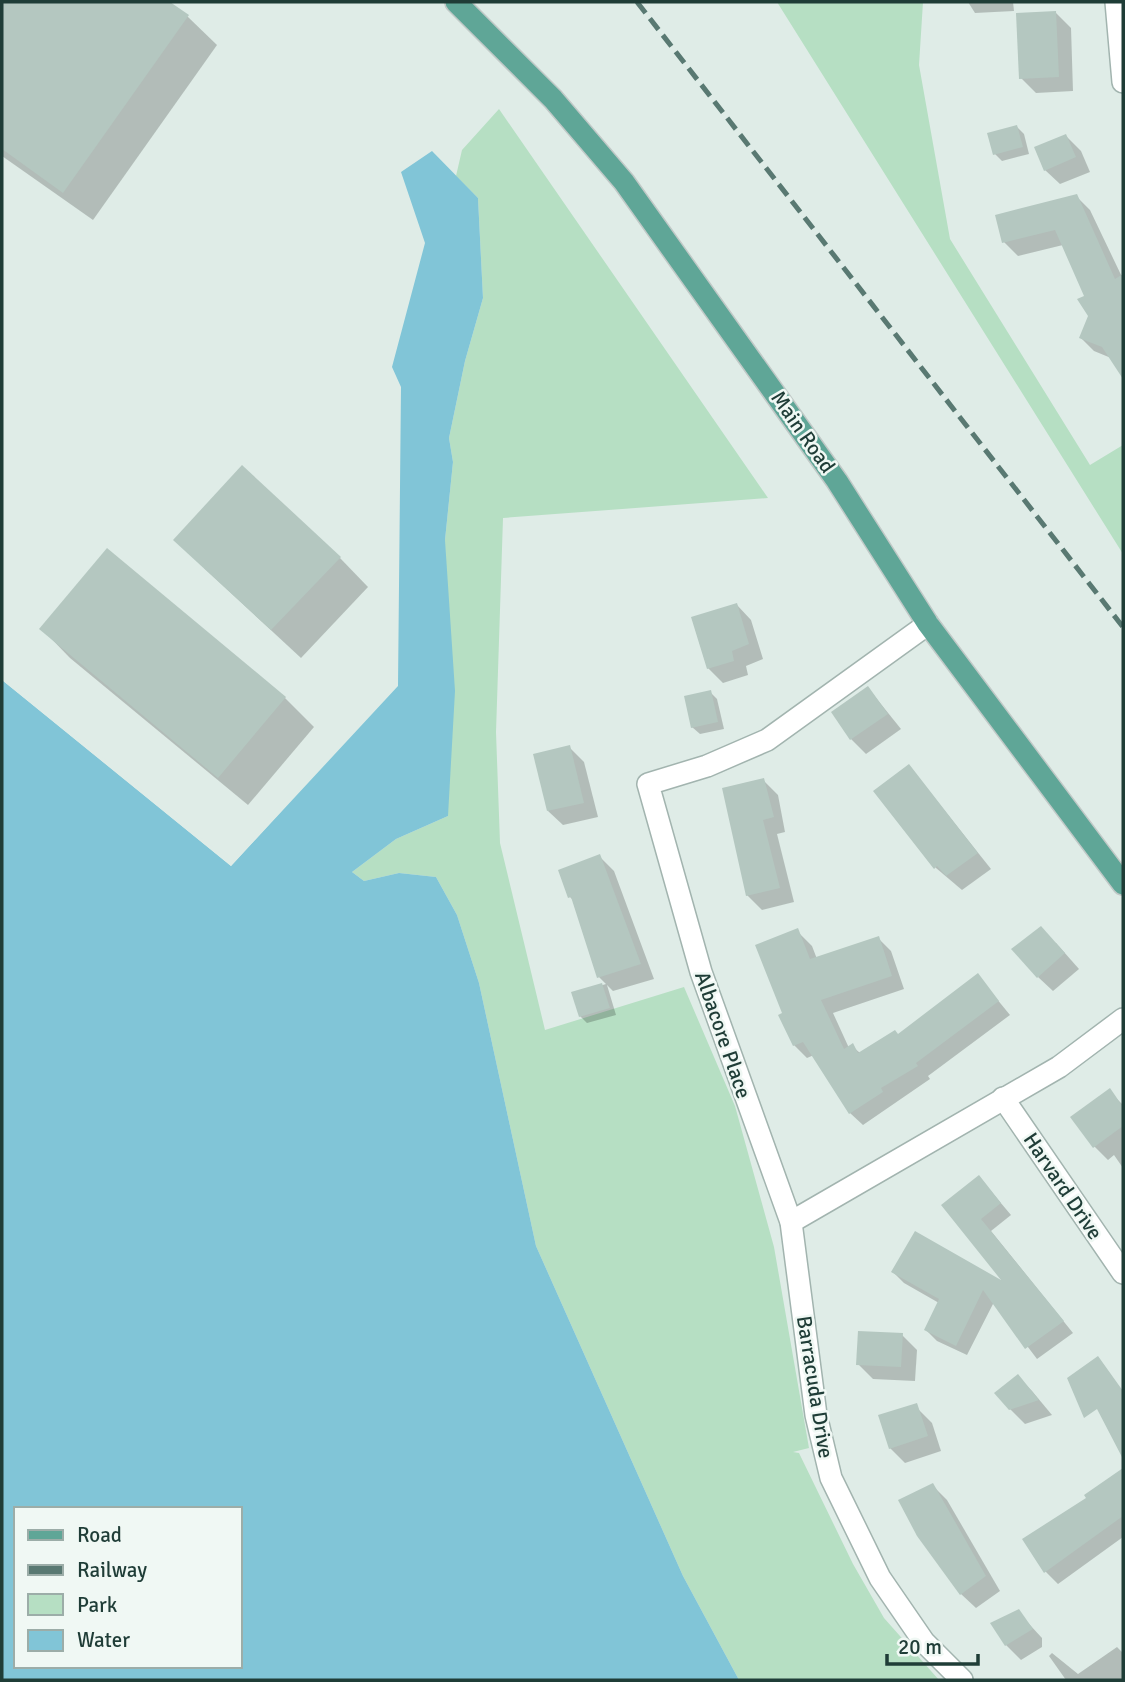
<svg xmlns="http://www.w3.org/2000/svg" width="1125" height="1682" font-family="Signika,sans-serif">
<style>
.green{fill:#b6dfc3}
.water{fill:#81c5d7;fill-rule:evenodd}
.pier{fill:#dfece7}
.shadow{fill:#0003}
.building{fill:#b4c7c0}
.lines{fill:none;stroke-linecap:round;stroke-linejoin:round}
.minor-casing{stroke:#a2b4af;stroke-width:24}
.major-casing{stroke:#c0c9c7;stroke-width:24}
.minor{stroke:#fff;stroke-width:21}
.major{stroke:#5fa697;stroke-width:21}
.rail{stroke:#597972;stroke-width:5;stroke-dasharray:14 7;stroke-linecap:butt}
.labels{text-anchor:middle;dominant-baseline:central;stroke-width:5;stroke-linejoin:round;paint-order:stroke}
.street-label{font-size:21px;fill:#1f3d37;stroke:#f0f8f4}
</style>
<rect width="100%" height="100%" fill="#dfece7"/>
<g class="green">
<polygon points="777,2 923,2 919,65 950,239 1090,465 1123,445 1123,554"/>
<polygon points="499,109 768,498 503,518 496,732 500,843 545,1030 684,987 735,1106 774,1247 809,1448 793,1452 799,1453 853,1564 884,1618 939,1680 739,1680 683,1576 536,1246 479,983 457,915 436,877 399,873 364,881 352,872 396,839 448,816 445,540 453,462 449,438 465,361 483,298 478,198 456,176 462,150"/>
</g>
<path class="water" d="M432,151L478,198L483,298L465,361L449,438L453,462L445,540L455,691L448,816L396,839L352,872L364,881L399,873L436,877L457,915L479,983L536,1246L683,1576L739,1680H2V680L231,866L398,686L401,387L392,367L425,243L401,172ZM16,1509H240V1666H16Z"/>
<polygon class="pier" points="2,676 230,861 283,804 286,806 231,866 2,680"/>
<g class="shadow">
<polygon points="2,2 167,2 188,17 217,45 93,220 2,156"/>
<polygon points="968,2 1013,2 1014,11 975,13"/>
<polygon points="1056,13 1071,28 1073,91 1036,93 1021,78"/>
<polygon points="1017,127 1024,134 1029,154 1002,161 995,154"/>
<polygon points="1066,136 1081,151 1090,172 1060,184 1045,170"/>
<polygon points="1076,196 1090,210 1123,279 1123,372 1111,358 1094,351 1081,338 1090,316 1086,297 1063,245 1018,256 1004,242"/>
<polygon points="340,558 368,587 301,658 204,568"/>
<polygon points="737,605 751,620 763,659 746,666 748,675 723,683 708,668"/>
<polygon points="42,629 285,698 314,727 248,805 70,658"/>
<polygon points="868,688 901,729 866,754 851,739"/>
<polygon points="710,692 717,699 724,729 700,734 692,727"/>
<polygon points="569,747 584,762 598,817 563,825 548,811"/>
<polygon points="909,766 991,869 962,890 936,868 876,791"/>
<polygon points="763,780 778,795 785,832 777,834 794,902 762,910 747,895"/>
<polygon points="599,856 614,871 654,979 613,991 607,985 616,1015 587,1023 580,1016 573,994 606,984 599,977 574,901 570,897"/>
<polygon points="799,933 812,946 817,959 878,938 891,951 904,989 833,1013 849,1048 852,1046 860,1053 898,1035 978,976 1010,1015 928,1076 930,1079 863,1125 850,1113 814,1055 807,1058 794,1045 780,1016 784,1014"/>
<polygon points="1056,943 1079,969 1053,991 1038,977"/>
<polygon points="1109,1091 1123,1105 1123,1168 1114,1155 1108,1160 1094,1146"/>
<polygon points="979,1177 1011,1215 991,1231 1073,1333 1037,1359 994,1302 967,1355 937,1341 926,1330 939,1303 904,1283 893,1272 1008,1286 944,1205"/>
<polygon points="902,1335 917,1350 915,1381 873,1379 858,1364"/>
<polygon points="1017,1376 1032,1391 1052,1415 1025,1424 1010,1409"/>
<polygon points="917,1408 932,1423 941,1451 905,1463 890,1448"/>
<polygon points="1123,1470 1123,1537 1058,1584 1046,1572 1024,1539 1088,1499 1086,1495"/>
<polygon points="932,1485 947,1500 1000,1591 976,1608 961,1594"/>
<polygon points="1018,1612 1042,1638 1042,1647 1021,1660 1006,1645"/>
<polygon points="1117,1647 1123,1653 1123,1680 1066,1680 1049,1656 1052,1653 1078,1674"/>
</g>
<g class="building">
<polygon points="2,2 170,2 189,15 63,193 2,149"/>
<polygon points="1056,11 1059,77 1019,79 1016,13"/>
<polygon points="1017,125 1023,147 993,155 987,133"/>
<polygon points="1066,134 1076,157 1044,171 1034,147"/>
<polygon points="1077,194 1115,279 1123,274 1123,379 1102,347 1079,338 1088,316 1077,299 1084,296 1055,230 1002,243 995,215"/>
<polygon points="242,465 341,557 271,630 173,540"/>
<polygon points="107,548 286,697 218,778 39,629"/>
<polygon points="737,603 749,644 732,651 734,661 707,669 691,617"/>
<polygon points="868,686 888,714 850,740 831,712"/>
<polygon points="711,690 718,722 691,728 684,696"/>
<polygon points="570,745 584,803 547,811 533,754"/>
<polygon points="909,764 978,853 946,876 937,866 934,869 873,791"/>
<polygon points="764,778 774,817 763,820 780,888 746,896 722,788"/>
<polygon points="600,854 641,964 597,978 571,897 568,898 558,870"/>
<polygon points="1041,926 1065,953 1037,978 1011,949"/>
<polygon points="798,928 810,959 879,936 892,976 821,1000 844,1049 853,1043 858,1053 895,1030 898,1034 978,973 999,1001 916,1063 918,1066 881,1088 883,1092 849,1114 803,1042 793,1046 778,1015 782,1013 755,945"/>
<polygon points="602,983 610,1008 579,1017 571,992"/>
<polygon points="1110,1088 1123,1107 1123,1126 1093,1148 1070,1117"/>
<polygon points="979,1175 1001,1203 981,1219 1064,1321 1025,1349 983,1290 956,1346 924,1330 939,1299 891,1272 915,1231 1001,1280 941,1205"/>
<polygon points="858,1331 903,1333 901,1367 856,1365"/>
<polygon points="1098,1356 1123,1391 1123,1459 1097,1409 1084,1418 1067,1378"/>
<polygon points="1018,1374 1039,1400 1009,1410 994,1393"/>
<polygon points="917,1403 928,1436 889,1449 878,1415"/>
<polygon points="1123,1468 1123,1516 1044,1573 1022,1539 1086,1498 1084,1495"/>
<polygon points="933,1483 986,1576 960,1595 917,1536 898,1500"/>
<polygon points="1019,1609 1033,1629 1005,1646 990,1623"/>
</g>
<g class="lines">
<g class="minor-casing">
<g id="minor">
<polyline points="1116,2 1123,82"/>
<polyline points="928,624 767,740 707,766 648,784 701,972 791,1222 816,1415 831,1478 880,1578 924,1642 962,1680"/>
<polyline points="1003,1098 1123,1273"/>
<polyline points="791,1222 1059,1067 1123,1019"/>
</g>
</g>
<g class="major-casing">
<polyline id="major" points="456,2 553,99 624,182 837,481 928,624 1123,884"/>
</g>
<use href="#minor" class="minor"/>
<use href="#major" class="major"/>
<polyline class="rail" points="637,2 1123,627"/>
</g>
<g class="labels">
<g class="street-label">
<text transform="translate(803 432) rotate(55)">Main Road</text>
<text transform="translate(723 1035) rotate(71)">Albacore Place</text>
<text transform="translate(1063 1186) rotate(56)">Harvard Drive</text>
<text transform="translate(815 1387) rotate(81)">Barracuda Drive</text>
</g>
</g>
<rect width="1125" height="1682" fill="none" stroke="#1f3d37" stroke-width="7"/>
<rect x="14" y="1507" width="228" height="161" fill="#f0f8f4" stroke="#9cada8" stroke-width="2"/>
<rect x="28" y="1530" width="35" height="10" fill="#5fa697" stroke="#9cada8" stroke-width="2"/>
<text x="77" y="1542" font-size="21" fill="#1f3d37">Road</text>
<rect x="28" y="1565" width="35" height="10" fill="#597972" stroke="#9cada8" stroke-width="2"/>
<text x="77" y="1577" font-size="21" fill="#1f3d37">Railway</text>
<rect x="28" y="1594" width="35" height="21" fill="#b6dfc3" stroke="#9cada8" stroke-width="2"/>
<text x="77" y="1612" font-size="21" fill="#1f3d37">Park</text>
<rect x="28" y="1630" width="35" height="21" fill="#81c5d7" stroke="#9cada8" stroke-width="2"/>
<text x="77" y="1647" font-size="21" fill="#1f3d37">Water</text>
<path d="M887 1654v10h91v-10" fill="none" stroke="#1f3d37" stroke-width="3.5"/>
<text x="898" y="1654" font-size="21" fill="#1f3d37" stroke="#f0f8f4" stroke-width="5" paint-order="stroke">20 m</text>
</svg>
